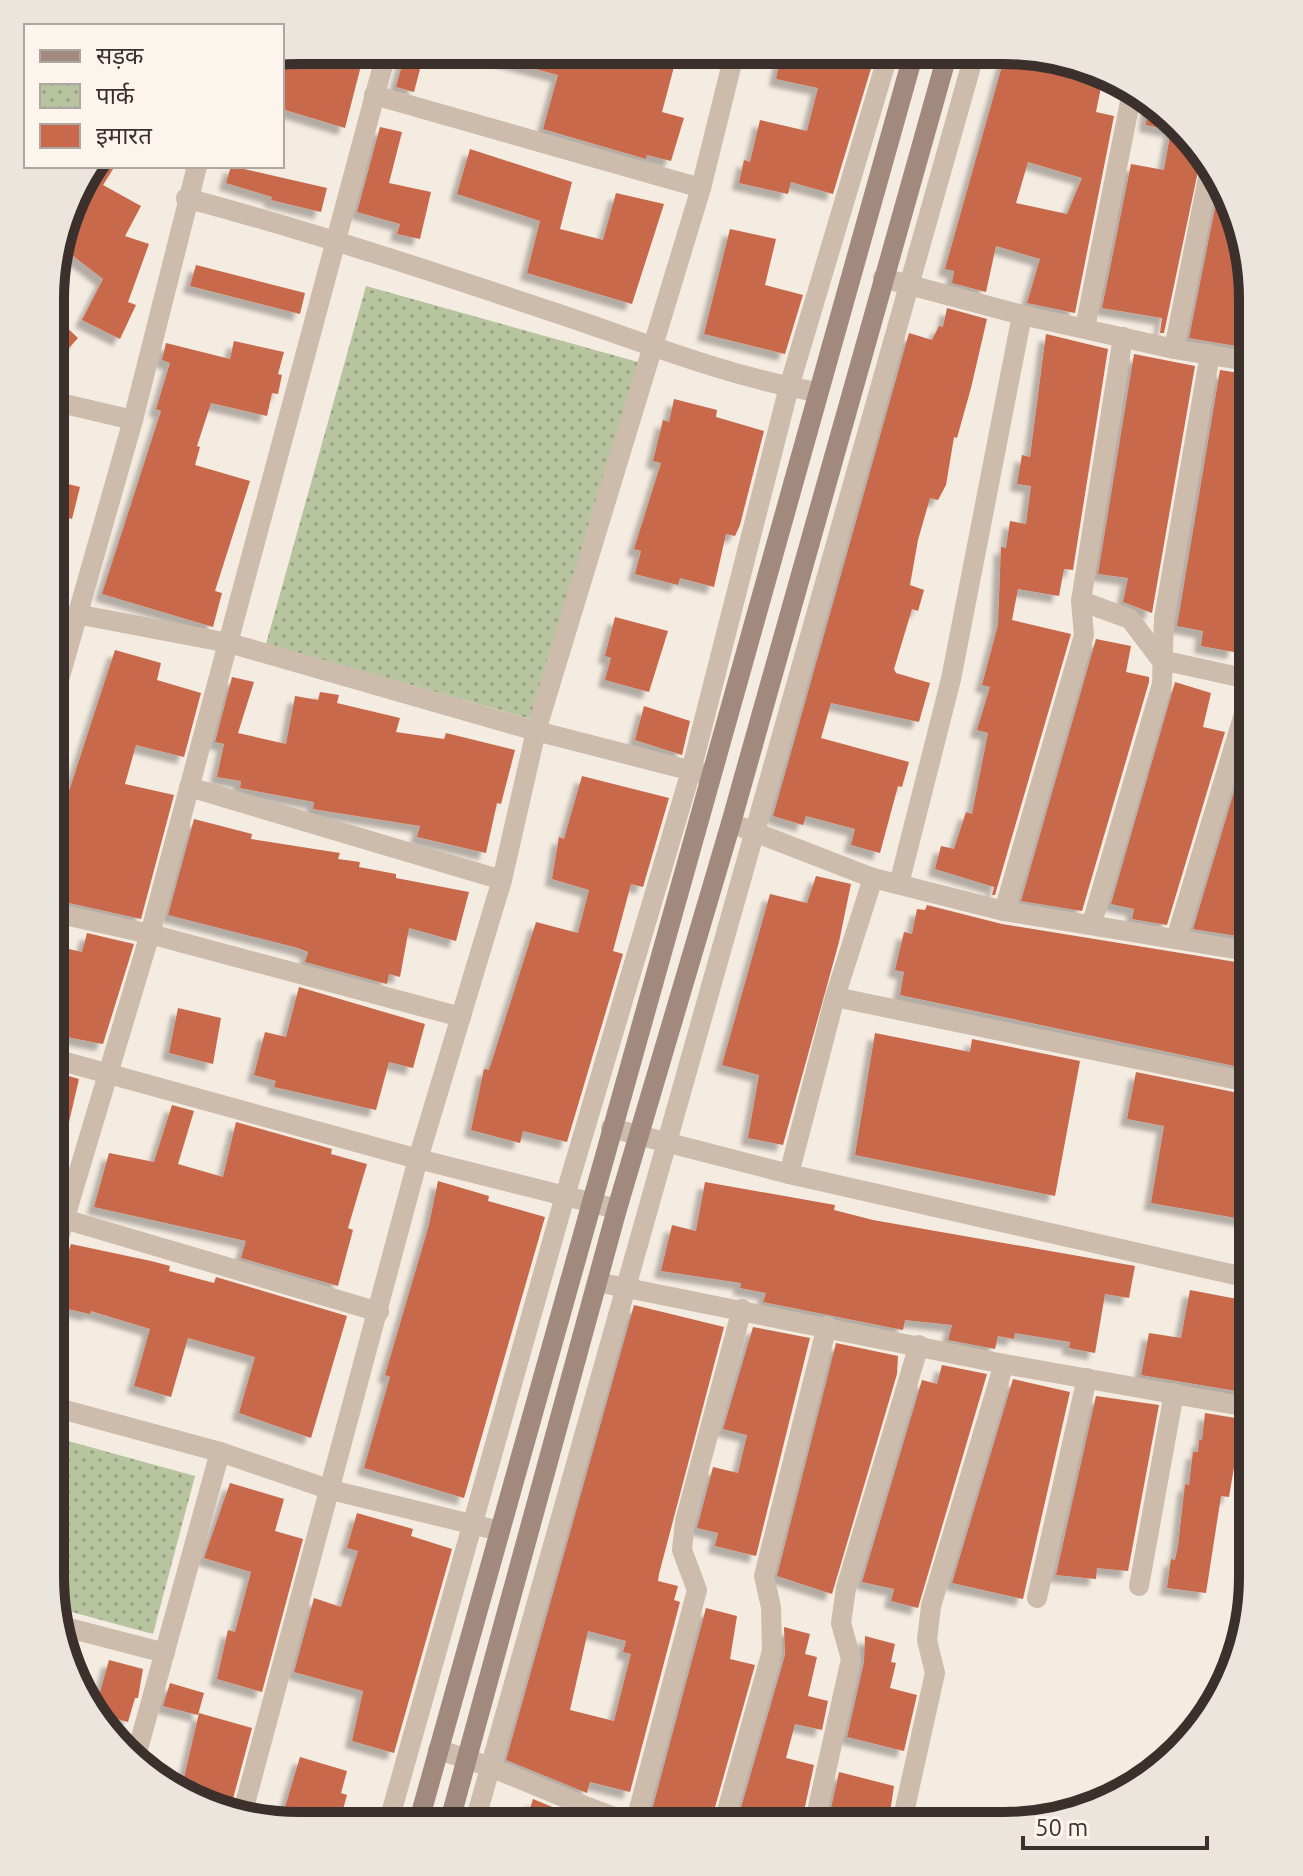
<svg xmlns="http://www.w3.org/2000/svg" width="1303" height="1876" font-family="Ubuntu,'Noto Sans Devanagari',sans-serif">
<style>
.park{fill:url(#park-dots)}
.building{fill:#c8694b;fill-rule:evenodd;filter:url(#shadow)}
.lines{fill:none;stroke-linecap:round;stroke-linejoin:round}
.minor{stroke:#cdbbac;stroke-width:20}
.tertiary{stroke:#cdbbac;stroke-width:20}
.secondary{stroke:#a18a7d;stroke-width:20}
.rim{fill:none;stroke:#3b302b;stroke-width:10}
</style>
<defs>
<pattern id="park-dots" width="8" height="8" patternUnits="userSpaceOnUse" patternTransform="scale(2)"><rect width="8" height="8" fill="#b8c4a0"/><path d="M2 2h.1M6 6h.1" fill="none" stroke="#97a083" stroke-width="1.8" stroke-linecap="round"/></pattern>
<filter id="shadow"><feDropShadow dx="-7" dy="7" stdDeviation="2" flood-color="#0004"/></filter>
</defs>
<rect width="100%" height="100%" fill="#f4ebe1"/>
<g class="park">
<polygon points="366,286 638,362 538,721 266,644"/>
<polygon points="50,1436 195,1476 153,1634 57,1608 50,1577"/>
</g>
<g class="building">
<polygon points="299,50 365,50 345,128 282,109 282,53"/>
<polygon points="406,50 425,50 414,92 396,87"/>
<polygon points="491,51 636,51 675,63 662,112 684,118 671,161 647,155 646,159 543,129 558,75 490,57"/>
<polygon points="782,51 876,52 833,194 791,182 788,194 739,183 744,160 750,162 760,120 807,131 818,88 776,79"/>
<path d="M1006,52H1037L1050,58L1047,69L1101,87L1096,112L1114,116L1075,313L1027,303L1040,259L996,246L986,292L952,283L954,271L945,269ZM1028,162L1082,178L1067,214L1016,203Z"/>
<polygon points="1149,98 1155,101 1201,157 1164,333 1160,333 1162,318 1102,308 1131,164 1164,170 1171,130 1146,125"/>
<polygon points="380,127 402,132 389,183 431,192 420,239 397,234 400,224 357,212"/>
<polygon points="470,149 572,182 560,229 603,240 616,193 664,204 632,304 527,273 540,221 457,194"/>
<polygon points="115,166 103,185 141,206 125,236 149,244 128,302 136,305 120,339 82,320 103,279 59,245 83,175 93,166"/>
<polygon points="231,166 327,188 321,212 271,200 272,197 226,183"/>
<polygon points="1220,183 1228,189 1253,298 1253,349 1189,338"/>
<polygon points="730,229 776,239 765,285 803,295 785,354 704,334"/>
<polygon points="196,265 305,293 300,314 190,286"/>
<polygon points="947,308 987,319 971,388 957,438 954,437 946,485 938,500 930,498 918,540 910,585 924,590 918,611 912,609 894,669 896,673 930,683 919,722 831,703 821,738 909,762 902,787 898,786 880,853 851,845 855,829 806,816 803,825 773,816 909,333 932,340 939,326 943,327"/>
<polygon points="63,324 78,338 52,367 52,336"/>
<polygon points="1046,334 1108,349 1073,570 1064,569 1059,596 1018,589 1012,620 1071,634 995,895 992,895 994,887 935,869 941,846 954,849 966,812 972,814 988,733 977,730 990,687 982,685 998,625 1001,547 1006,548 1010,521 1026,524 1031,486 1017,484 1022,455 1030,457"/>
<polygon points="234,341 284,352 278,374 282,375 278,394 272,393 267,416 211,403 197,446 200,447 195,465 250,481 215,591 222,593 213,627 102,594 161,411 156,409 170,363 162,360 166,343 230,359"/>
<polygon points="1134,354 1195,366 1152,613 1123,602 1128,578 1098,574"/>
<polygon points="1220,370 1253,375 1253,591 1249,611 1240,621 1234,652 1201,646 1203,631 1177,626"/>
<polygon points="674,399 717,410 716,417 764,431 740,525 735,536 726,534 714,587 680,578 678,585 635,574 641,551 634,549 661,463 653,461 663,420 669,422"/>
<polygon points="52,480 80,487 72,519 52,513"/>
<polygon points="615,617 668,631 649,692 605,680 611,658 605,656"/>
<polygon points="1096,639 1131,646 1126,672 1149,677 1149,682 1082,911 1021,901"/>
<polygon points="115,650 161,663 157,680 201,693 184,757 136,745 125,784 174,795 141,919 51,899 51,869 60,819"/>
<polygon points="232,677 254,682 238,733 286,744 295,696 318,700 320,692 339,695 337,703 400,718 396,732 444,739 446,733 515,750 501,804 497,803 486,853 417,837 420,826 313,809 314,802 240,788 241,781 217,777 224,744 215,742"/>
<polygon points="1175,682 1211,693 1203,727 1225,732 1167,925 1132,919 1134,909 1111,904"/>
<polygon points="644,706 690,721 682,755 635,740"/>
<polygon points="1250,738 1253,928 1250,938 1193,929"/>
<polygon points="582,776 669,798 643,887 631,884 613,951 623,954 567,1142 523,1131 520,1143 471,1130 484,1069 489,1070 536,922 578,933 589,890 552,879 559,837 564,839"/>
<polygon points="194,819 252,834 251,839 340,853 338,859 360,862 359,867 396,874 396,878 469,892 456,941 409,928 400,977 389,974 387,984 305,962 308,952 298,948 168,915"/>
<polygon points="816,876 851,884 839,942 783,1145 748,1138 759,1075 722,1065 770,894 807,903"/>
<polygon points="927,905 1002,924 1242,963 1240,971 1253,974 1253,1070 900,995 904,972 895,970 904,932 912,934 917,909 925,910"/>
<polygon points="87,933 134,944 103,1044 51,1034 51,945 82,952"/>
<polygon points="299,987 425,1024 413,1068 389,1062 376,1110 274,1087 276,1081 254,1075 265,1032 286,1037"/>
<polygon points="178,1008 221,1018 213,1064 169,1053"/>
<polygon points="875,1033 970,1052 972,1039 1080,1061 1055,1196 855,1155"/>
<polygon points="51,1071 79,1079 57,1174 51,1174"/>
<polygon points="1136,1072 1253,1096 1253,1221 1151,1203 1164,1126 1127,1119"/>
<polygon points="172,1105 194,1111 178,1164 223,1177 236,1122 332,1149 331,1154 367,1164 348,1228 353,1230 338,1286 241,1258 246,1241 94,1207 109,1153 154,1162"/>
<polygon points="438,1181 489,1196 488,1201 545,1217 464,1498 364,1468 390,1377 385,1375 429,1225"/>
<polygon points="705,1182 835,1205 834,1210 873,1220 1135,1266 1129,1298 1105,1294 1095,1353 1069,1348 1070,1342 1015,1333 1014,1339 998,1336 995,1349 948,1340 952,1325 905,1320 903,1330 763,1302 766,1293 740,1288 741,1283 661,1271 672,1225 696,1231"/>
<polygon points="71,1244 151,1261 170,1266 169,1271 214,1283 216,1277 347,1316 311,1438 239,1413 255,1357 188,1338 171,1397 134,1386 150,1329 91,1311 90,1314 50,1305"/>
<polygon points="1190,1290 1253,1302 1253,1371 1248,1393 1141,1375 1149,1333 1181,1338"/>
<path d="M634,1305L724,1327L659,1574L658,1581L678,1586L674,1600L680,1602L630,1792L590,1782L587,1793L506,1760ZM588,1631L626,1641L623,1652L631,1654L614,1721L570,1710Z"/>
<polygon points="753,1327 810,1338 756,1556 715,1546 718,1533 697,1528 713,1467 738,1473 747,1435 723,1429"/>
<polygon points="836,1343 898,1356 897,1374 832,1594 777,1576"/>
<polygon points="942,1365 987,1374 918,1608 891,1601 894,1589 862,1582 922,1380 937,1384"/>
<polygon points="1013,1379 1070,1392 1023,1599 952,1583"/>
<polygon points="1096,1396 1159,1405 1128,1571 1097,1568 1096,1579 1056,1575"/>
<polygon points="1205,1413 1242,1419 1229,1497 1221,1496 1206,1593 1167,1588 1171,1559 1175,1560 1178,1546 1185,1484 1189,1485 1193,1452 1198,1452 1199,1440 1202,1440"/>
<polygon points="230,1483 284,1499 275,1531 303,1539 262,1692 217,1679 228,1630 235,1632 251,1572 204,1558"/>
<polygon points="357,1513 413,1529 411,1536 452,1549 394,1753 352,1741 363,1691 294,1672 314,1598 341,1607 358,1551 347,1548"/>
<polygon points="706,1608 737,1616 730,1659 755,1665 710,1825 652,1810"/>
<polygon points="784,1627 810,1634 805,1654 817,1657 808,1696 828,1701 822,1730 795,1724 786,1758 814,1765 801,1825 736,1825 785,1655"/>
<polygon points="865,1636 895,1644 891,1662 896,1663 890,1688 917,1695 904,1751 847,1737 864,1662"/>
<polygon points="109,1660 143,1669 138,1698 135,1698 128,1722 100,1714 95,1710"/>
<polygon points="170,1683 204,1693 198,1715 163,1706"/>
<polygon points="199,1713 252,1728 230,1810 186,1794 190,1779 184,1778"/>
<polygon points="300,1757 347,1771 341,1793 347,1795 339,1824 280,1824"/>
<polygon points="839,1772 894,1786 888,1826 848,1820 846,1826 827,1826"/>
<polygon points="533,1799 579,1818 577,1825 525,1825"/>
</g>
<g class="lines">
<g class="minor">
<polyline points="703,51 732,61"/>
<polyline points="374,95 701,188"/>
<path d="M186,198C313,232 437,273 562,315C645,343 730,377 817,392"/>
<polyline points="883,278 1022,315 1174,349 1253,362"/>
<polyline points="1085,328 1132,92"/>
<polyline points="1174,349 1210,168"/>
<polyline points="52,401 133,420"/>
<polyline points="1081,601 1130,619 1161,660 1253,680"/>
<polyline points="76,614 229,643 536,731 704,774"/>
<polyline points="1253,678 1245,666 1253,623"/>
<polyline points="51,708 133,420 197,166"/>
<polyline points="189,787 502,880"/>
<polyline points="731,823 873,878 1004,911 1253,952"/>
<polyline points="899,884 951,679 1022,315"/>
<polyline points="1004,911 1084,635 1081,601 1123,337"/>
<polyline points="51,912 150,934 461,1017"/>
<polyline points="1092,923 1162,684 1164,618 1210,354"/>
<polyline points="1176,939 1253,684"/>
<polyline points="835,997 1253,1083"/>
<polyline points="51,1058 418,1159 617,1209"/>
<polyline points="789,1174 835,997 873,878"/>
<polyline points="64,1219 379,1312"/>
<polyline points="51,1264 150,934 387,50"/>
<polyline points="597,1282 1004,1364 1253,1408"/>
<polyline points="50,1406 220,1452 331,1490 500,1531"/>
<polyline points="1139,1586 1174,1393"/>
<polyline points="1037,1598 1087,1378"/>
<polyline points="61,1626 165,1653"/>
<polyline points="1236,1642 1252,1582"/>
<path d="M438,1750C507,1769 570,1804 638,1825"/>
<polyline points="136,1756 220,1452"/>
<polyline points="242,1815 418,1159 502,880 536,731 701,188 735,51"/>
<polyline points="388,1824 565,1196 691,771 789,387 889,52"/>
<polyline points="635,1824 697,1590 682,1550 685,1521 742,1309"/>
<polyline points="474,1825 975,52"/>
<polyline points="723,1825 772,1651 771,1607 764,1576 827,1326"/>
<polyline points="814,1825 851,1659 841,1623 846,1588 919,1345"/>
<polyline points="901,1826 935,1673 927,1640 931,1606 1004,1364"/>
</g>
<polyline class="tertiary" points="611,1128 789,1174 1253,1279"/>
<g class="secondary">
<polyline points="418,1824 914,52"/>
<polyline points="449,1824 617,1209 731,823 948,52"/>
</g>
</g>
<path d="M0 0H1303V1876H0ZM299 64H1004A235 235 0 0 1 1239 299V1577A235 235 0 0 1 1004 1812H299A235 235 0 0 1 64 1577V299A235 235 0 0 1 299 64Z" fill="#ece5de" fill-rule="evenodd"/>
<path class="rim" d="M299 64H1004A235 235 0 0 1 1239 299V1577A235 235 0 0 1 1004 1812H299A235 235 0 0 1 64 1577V299A235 235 0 0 1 299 64Z"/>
<rect x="24" y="24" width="260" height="144" fill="#fbf5ee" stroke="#aea6a0" stroke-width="2"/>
<rect x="40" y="50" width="40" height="12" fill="#a18a7d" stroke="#aea6a0" stroke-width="2"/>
<text x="96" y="64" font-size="24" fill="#3b302b">सड़क</text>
<rect x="40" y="84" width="40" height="24" fill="url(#park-dots)" stroke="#aea6a0" stroke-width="2"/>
<text x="96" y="104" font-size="24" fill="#3b302b">पार्क</text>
<rect x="40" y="124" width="40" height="24" fill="#c8694b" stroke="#aea6a0" stroke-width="2"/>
<text x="96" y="144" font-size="24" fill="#3b302b">इमारत</text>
<path d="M1023 1836v12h184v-12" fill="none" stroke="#3b302b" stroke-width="4"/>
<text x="1035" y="1836" font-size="24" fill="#3b302b" stroke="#fbf5ee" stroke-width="6" paint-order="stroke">50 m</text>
</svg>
